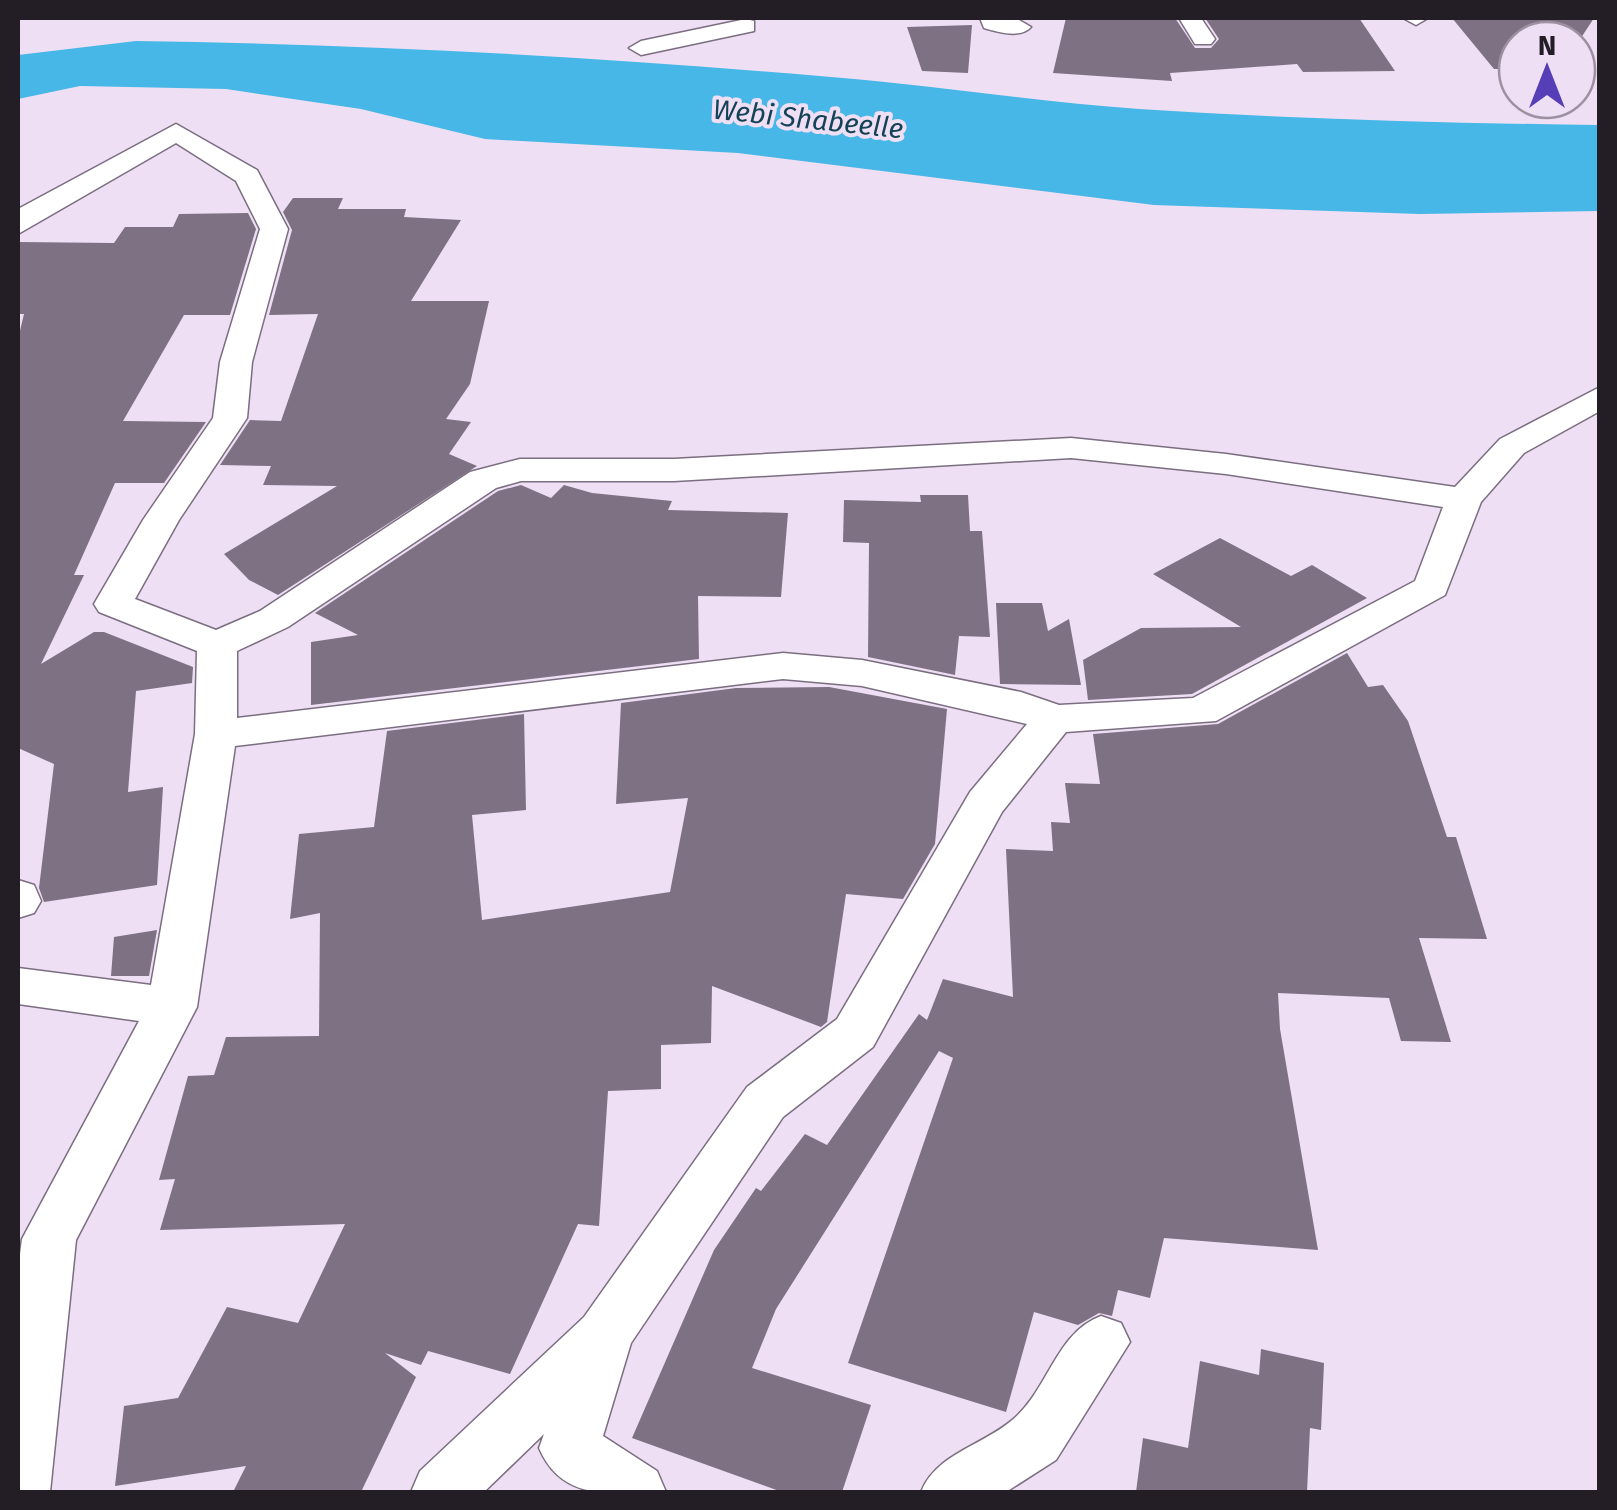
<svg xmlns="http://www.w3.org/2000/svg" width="1617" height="1510" font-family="'Fira Sans',sans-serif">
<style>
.water{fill:#46b7e6}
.building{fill:#7e7183}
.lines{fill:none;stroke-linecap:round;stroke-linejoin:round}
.minor-casing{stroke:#7b6e80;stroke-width:3}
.minor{fill:#fff;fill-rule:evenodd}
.labels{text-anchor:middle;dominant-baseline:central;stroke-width:8;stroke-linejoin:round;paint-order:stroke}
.far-water-label{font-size:28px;font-style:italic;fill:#144357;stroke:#eedff4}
</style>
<rect width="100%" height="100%" fill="#eedff4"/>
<path class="water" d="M136,41C367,44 600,57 831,77C933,85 1036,102 1139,109C1292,119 1446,123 1599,125V211L1420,214L1154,205L738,153L485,139L361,109L226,89L80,86L18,99V55Z"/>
<g class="building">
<polygon points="1066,18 1175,18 1195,48 1211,48 1219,39 1205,18 1359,18 1395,71 1303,72 1297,64 1170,73 1172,81 1053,73"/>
<polygon points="1452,18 1594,18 1577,44 1577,40 1517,40 1517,69 1494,69"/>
<polygon points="972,25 968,73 922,71 907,27"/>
<polygon points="293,198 343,198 338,209 406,209 404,217 461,220 411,301 489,301 470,384 446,419 471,422 449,454 477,466 278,595 249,580 224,554 337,486 263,485 271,466 220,465 250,420 281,421 318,314 269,315 292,230 283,212"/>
<polygon points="248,213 256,229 230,315 184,315 123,421 206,422 164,483 115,483 74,575 84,575 41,664 94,632 104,632 193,667 192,683 136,691 128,792 163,787 157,885 44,902 39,888 54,764 18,748 18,339 24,314 18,314 18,242 114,243 125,227 173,227 179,214"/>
<polygon points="521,485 551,498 564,485 592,493 672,501 668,510 788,513 781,597 698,596 699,659 311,705 311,642 358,635 315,613 498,491"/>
<polygon points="920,495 968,495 970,531 982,531 990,637 959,636 955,675 868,657 869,543 843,542 844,500 921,502"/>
<polygon points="1220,538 1291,576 1312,565 1367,598 1192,694 1088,700 1083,660 1141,628 1241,627 1153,574"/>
<polygon points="996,603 1042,603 1048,631 1069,619 1081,685 1000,684"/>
<polygon points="1347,653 1368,687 1383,685 1408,721 1447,837 1456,837 1487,939 1419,938 1451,1042 1401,1041 1389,998 1278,993 1280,1029 1318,1250 1164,1238 1150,1298 1118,1290 1112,1316 1099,1313 1078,1325 1034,1312 1006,1412 848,1363 953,1058 939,1051 776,1309 752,1368 871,1405 842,1492 782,1492 632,1438 714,1250 756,1188 761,1191 805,1134 827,1145 919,1014 927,1020 943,979 1013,997 1006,849 1053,851 1051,822 1070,823 1065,783 1100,784 1093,734 1218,724"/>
<polygon points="829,687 947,709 935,844 903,899 846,894 827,1022 821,1027 712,986 711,1043 661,1045 661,1089 608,1091 599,1226 578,1224 510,1374 428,1351 421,1365 385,1353 416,1377 361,1492 233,1492 246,1466 115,1486 124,1406 178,1398 227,1307 298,1323 345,1224 160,1230 175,1179 159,1180 188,1076 214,1075 226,1037 319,1036 320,913 290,919 299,834 374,827 387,731 524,714 526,810 472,815 482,920 670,892 688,798 616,804 621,703 736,688"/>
<polygon points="157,930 149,976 111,976 114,937"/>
<polygon points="1261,1349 1324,1363 1321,1430 1310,1428 1307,1492 1136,1492 1143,1438 1188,1448 1200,1361 1259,1375"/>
</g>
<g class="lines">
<g class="minor-casing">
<g id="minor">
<path d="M980,18L1019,20L1031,27C1020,39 998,32 984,28Z"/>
<polygon points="1179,18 1201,18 1215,39 1211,44 1195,44"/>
<polygon points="1403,18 1428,18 1416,25"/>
<polygon points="746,19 754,21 754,31 641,55 629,48 641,41"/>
<path d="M176,124L257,170L288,229L252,362L247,418L179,520L135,599L216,630L260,611L470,472L520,459H674L1071,438L1226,454L1455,487L1500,439L1600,387V411L1524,453L1481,502L1445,595L1216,721L1066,732L1002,812L873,1047L783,1117L631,1343L603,1436L657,1471L666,1492C614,1492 563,1504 539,1448L544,1434L484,1492H411L420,1471L584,1317L747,1087L837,1019L970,792L1027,724L862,686L783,679L235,746L197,1007L76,1240L50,1492H18V1269L22,1239L139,1021L18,1004V968L151,985L195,734L197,651L99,612L94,604L143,520L213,418L220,362L260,229L236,181L176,143L18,234V209ZM1071,458L1226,474L1443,507L1415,581L1193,698L1059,705L1021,692L862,660L783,653L237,718V651L288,627L496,488L521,481H674Z"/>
<polygon points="18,880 34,885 41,901 34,913 18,918"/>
<path d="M1101,1316L1121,1323L1130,1342L1056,1460L1006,1492H921C936,1454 981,1446 1011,1421C1048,1392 1055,1333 1101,1316Z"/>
</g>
</g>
<use href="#minor" class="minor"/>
</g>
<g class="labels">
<g class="far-water-label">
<text transform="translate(808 119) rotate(6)">Webi Shabeelle</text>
</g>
</g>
<rect width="1617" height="1510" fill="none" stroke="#231d25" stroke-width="40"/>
<g transform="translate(1547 70)"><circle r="48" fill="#eedff4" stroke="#9d91a1" stroke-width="2.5"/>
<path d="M0-8L18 38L0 25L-18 38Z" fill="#563eb6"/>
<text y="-15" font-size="28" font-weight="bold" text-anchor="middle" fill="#231d25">N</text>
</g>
</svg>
